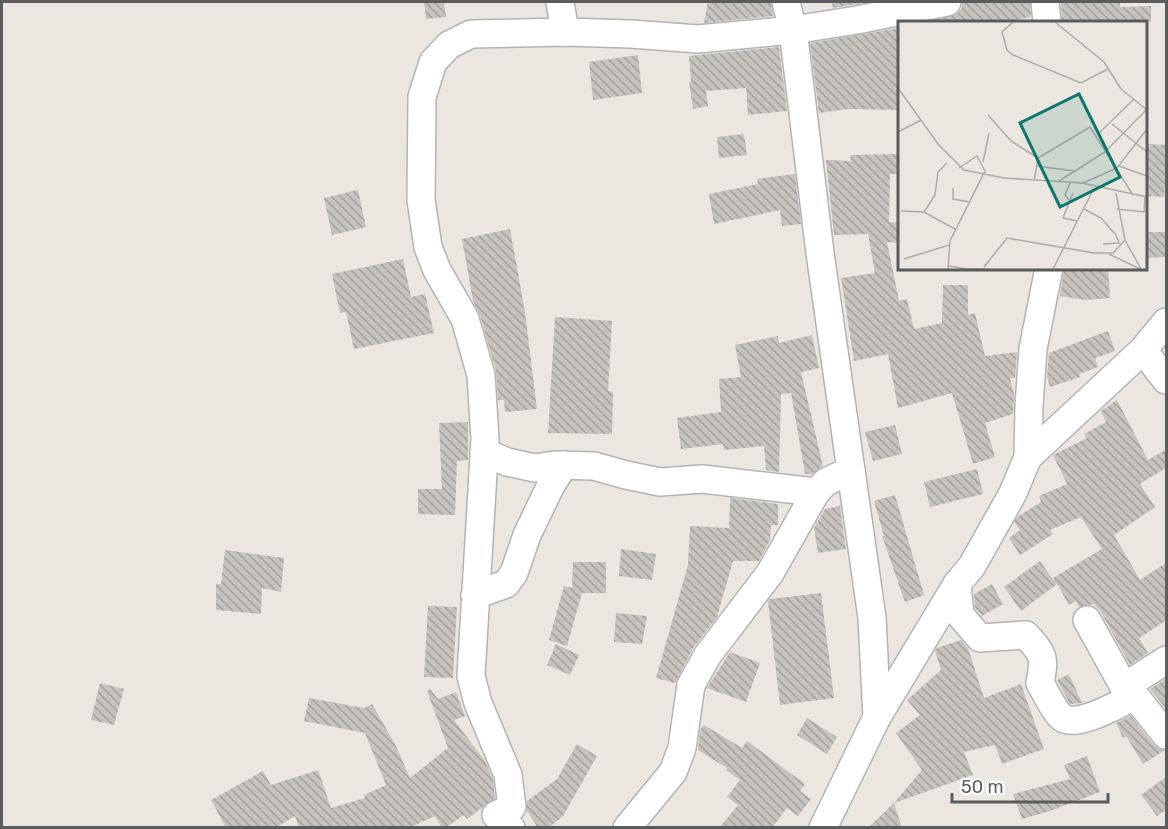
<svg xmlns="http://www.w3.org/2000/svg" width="1168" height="829" font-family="Rubik,sans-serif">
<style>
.building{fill:url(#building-back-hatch)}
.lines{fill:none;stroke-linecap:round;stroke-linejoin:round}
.minor-casing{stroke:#b1b4b7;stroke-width:30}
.minor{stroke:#fff;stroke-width:27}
.inset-road{fill:none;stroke:#adaca9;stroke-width:1.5}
.view{fill:#0f766e;fill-opacity:0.15;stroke:#0f766e;stroke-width:3}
.inset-edge{fill:none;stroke:#595d60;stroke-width:3}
</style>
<defs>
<pattern id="building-back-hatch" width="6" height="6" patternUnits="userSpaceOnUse" patternTransform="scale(1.5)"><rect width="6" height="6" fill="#c6c2bd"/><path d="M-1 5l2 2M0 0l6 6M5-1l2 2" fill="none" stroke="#a4a19d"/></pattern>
</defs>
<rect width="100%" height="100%" fill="#ebe7e0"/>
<g class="building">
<polygon points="424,2 444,2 446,17 426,19"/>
<polygon points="708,2 771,2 773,16 704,23"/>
<polygon points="832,2 869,2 833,8"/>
<polygon points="962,2 1030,2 1031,17 1004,22 925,22 957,14 962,8"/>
<polygon points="1061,2 1120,2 1120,7 1151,6 1151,22 1062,22"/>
<polygon points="900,28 900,110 848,109 819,113 810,43"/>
<polygon points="779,47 787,111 748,115 746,88 706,91 708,106 693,109 689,82 691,81 689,56"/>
<polygon points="638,55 642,93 593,100 589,62"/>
<polygon points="744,134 747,155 719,158 717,137"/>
<polygon points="1146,144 1167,145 1167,182 1165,182 1164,197 1146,196"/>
<polygon points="900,154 900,174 890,174 889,222 900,223 900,243 887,242 899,301 907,299 914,329 942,323 943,285 968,285 968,315 975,313 985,356 1017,352 1015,378 1010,378 1014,394 1013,414 985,423 995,457 973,464 952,393 898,408 888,354 854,361 841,278 875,273 868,234 834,235 826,160 851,161 850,155"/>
<polygon points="795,174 801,224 782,226 780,210 714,224 709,194 758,184 757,179"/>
<polygon points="358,190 366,227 332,235 324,198"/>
<polygon points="510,229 525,312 537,409 505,412 504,400 498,400 496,371 480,315 473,301 462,239"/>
<polygon points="1146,232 1167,232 1167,257 1146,258"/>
<polygon points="403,259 411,297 425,294 434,333 354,349 346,312 340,313 332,274"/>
<polygon points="1086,268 1108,268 1110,298 1085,300 1060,296 1064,270"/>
<polygon points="555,317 612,321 608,391 613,392 612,434 548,433"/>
<polygon points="1108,331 1115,351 1095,358 1098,367 1079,374 1080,377 1050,387 1047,377 1049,353"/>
<polygon points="812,335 819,368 801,372 823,466 812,474 805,474 791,393 781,394 779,472 766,470 764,446 724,450 723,444 681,449 677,418 721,412 719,379 741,377 735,345 778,336 779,343"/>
<polygon points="1117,400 1148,460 1167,449 1167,467 1140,484 1155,507 1114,535 1140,580 1167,562 1167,620 1139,638 1148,653 1130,665 1101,612 1094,604 1079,607 1076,601 1069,605 1057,584 1021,611 1004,587 1040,561 1054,581 1053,578 1102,549 1081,517 1050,530 1053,534 1020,555 1009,538 1020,530 1014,522 1017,517 1041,502 1039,496 1067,484 1053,455 1087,438 1084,434 1106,422 1101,411"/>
<polygon points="468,422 468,460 457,461 455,515 418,514 418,489 442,489 439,423"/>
<polygon points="895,425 902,454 873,461 865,432"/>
<polygon points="977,469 983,494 930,507 924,482"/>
<polygon points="895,495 924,595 905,602 882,536 884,536 874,501"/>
<polygon points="730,498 778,504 778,525 771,525 770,540 759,561 733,561 717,617 693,648 675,683 656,678 688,565 690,526 729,528"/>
<polygon points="840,506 846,549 818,553 814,528 825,509"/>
<polygon points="621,549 656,554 652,580 619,576"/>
<polygon points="225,550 284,558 281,592 262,588 261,614 216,610 216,584 221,584"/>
<polygon points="573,562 606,562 606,593 582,593 567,646 549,640 564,586 572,588"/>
<polygon points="992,584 1003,604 982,616 975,608 974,594"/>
<polygon points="821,593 834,698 780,705 768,602 770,599"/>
<polygon points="428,606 457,607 453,678 424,677"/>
<polygon points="616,613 647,616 642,644 614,642"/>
<polygon points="961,640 968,648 984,698 1021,684 1044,749 1002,764 995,745 964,752 973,775 894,803 902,828 868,828 894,803 922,770 896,733 920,715 907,700 941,670 935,651 937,648"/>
<polygon points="556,644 579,655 570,675 547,665"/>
<polygon points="730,652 760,663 746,702 707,688"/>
<polygon points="1069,674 1082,703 1070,704 1057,680"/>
<polygon points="1167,678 1167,710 1150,689"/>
<polygon points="100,683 124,689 114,725 91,720"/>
<polygon points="430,689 438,699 456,692 465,716 454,720 485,761 493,779 495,798 467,819 464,815 445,828 442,828 435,816 409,828 299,828 295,816 275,828 226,828 211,800 263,771 271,785 318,770 331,808 365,798 364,795 386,785 365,733 304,721 309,698 364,708 372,704 396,746 410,778 448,748 427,691"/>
<polygon points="1131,716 1154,745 1160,749 1165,750 1143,764 1126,736 1123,738 1116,723"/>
<polygon points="807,718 837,737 827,754 797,735"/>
<polygon points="704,725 742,748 747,741 805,784 800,791 811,799 798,816 787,808 772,828 719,828 738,805 727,797 740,780 726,770 727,768 698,750 700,730"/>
<polygon points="577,744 597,756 563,816 548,828 538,828 527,811 527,801 557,779"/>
<polygon points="1087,756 1100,792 1050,811 1022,819 1013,794 1070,779 1064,765"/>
<polygon points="1167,776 1167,809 1157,816 1141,795"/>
</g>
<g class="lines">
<g class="minor-casing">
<g id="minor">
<polyline points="560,2 565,32"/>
<polyline points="786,2 793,30 820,253 872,618 877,717"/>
<polyline points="1045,2 1047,22"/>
<polyline points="1143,350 1166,380"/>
<polyline points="484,452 507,462 535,468 554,465 594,466 626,475 660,482 702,479 816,492"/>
<polyline points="1028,457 1029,406 1033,349 1049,268"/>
<path d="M957,584L960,615L980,638L1026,635C1044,655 1045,657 1040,683C1046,693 1052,707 1060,716C1074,731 1120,703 1135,696"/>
<polyline points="475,595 506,584 514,573 527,535 551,485 564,465"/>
<polyline points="1087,620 1124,687 1135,696 1166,735"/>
<polyline points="1124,687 1166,660"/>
<polyline points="511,828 496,815 512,807 508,775 478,703 471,676 485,439 481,375 465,319 437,270 428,247 421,200 422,97 433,62 449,45 471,34 565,32 631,34 698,39 793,30 857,20 947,2"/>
<polyline points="627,828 673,772 682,748 691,685 707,656 770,573 816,492 826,482 851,470"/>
<polyline points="823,828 877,717 957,584 972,566 1013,493 1028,457 1143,350 1166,322"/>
</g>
</g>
<use href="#minor" class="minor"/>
</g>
<g transform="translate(898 21)">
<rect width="249" height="249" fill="#ebe7e0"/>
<path class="inset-road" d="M115,1L104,11L109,29L115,34L183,62L210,48M157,1L206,41L223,68L249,89M0,67L40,123L66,149L106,157L184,162L249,176M90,94L113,120L140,137M214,103L249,131M0,111L23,99M199,114L236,78M85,141L91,112M138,145L177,150M221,145L249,155M136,160L140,137L192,106L235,174M161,160L207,131L249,88M185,162L219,147L249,108M55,167V178L72,181M175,172L165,197L179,200M218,172L227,219L243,248M171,179L167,174L172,162M186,188L203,197L218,214L221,222L205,223M219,188L246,191L247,176M3,190L26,191L57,208M26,191L37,174L40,151L49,142M211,233L242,248M6,238L51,224M50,245L70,248M86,246L109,217L196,232H215L227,219M50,248L52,220L87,150L79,135L61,147M70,248H90M155,248L196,167"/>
<path class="view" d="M181,73L222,156L162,186L122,102Z"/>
<rect width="249" height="249" class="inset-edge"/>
</g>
<rect width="1168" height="829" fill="none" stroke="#595d60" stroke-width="6"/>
<path d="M952 793v9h156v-9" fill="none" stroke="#595d60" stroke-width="3"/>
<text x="961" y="793" font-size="18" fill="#595d60" stroke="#ffffff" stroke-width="4.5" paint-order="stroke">50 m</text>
</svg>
